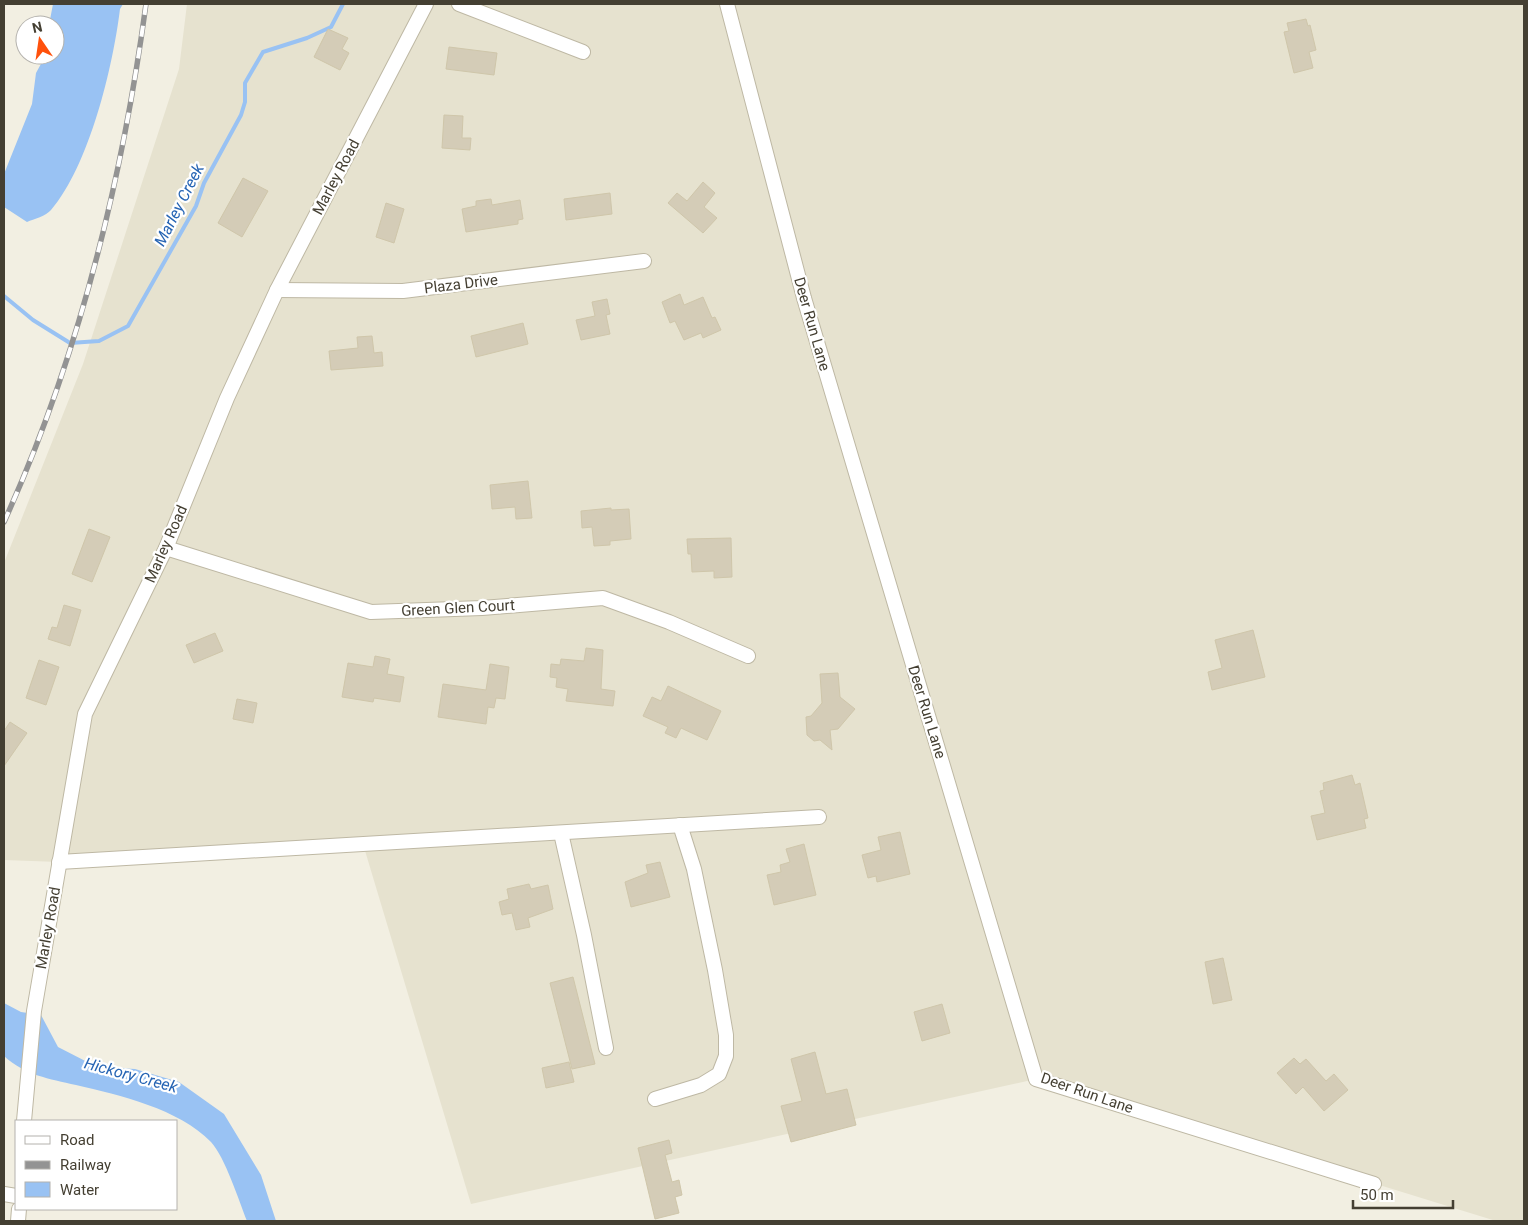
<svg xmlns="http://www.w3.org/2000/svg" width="1528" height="1225" font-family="Roboto,sans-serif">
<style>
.residential{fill:#e6e2cf}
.water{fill:#99c2f3}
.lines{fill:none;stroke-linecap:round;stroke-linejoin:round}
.stream{stroke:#99c2f3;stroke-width:4}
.building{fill:#d4ccb7;stroke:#cfc6aa}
.minor-casing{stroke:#beb8a4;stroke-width:16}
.minor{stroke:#fff;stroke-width:14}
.rail-casing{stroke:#939393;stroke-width:5.5}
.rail{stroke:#fff;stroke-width:4;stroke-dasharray:11;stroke-linecap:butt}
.labels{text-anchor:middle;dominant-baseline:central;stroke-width:4.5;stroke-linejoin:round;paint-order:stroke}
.street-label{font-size:15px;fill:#443f32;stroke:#fff}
.water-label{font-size:16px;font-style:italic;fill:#2765b4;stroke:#fff}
</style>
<rect width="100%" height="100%" fill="#f2efe2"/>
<polygon class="residential" points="187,4 1524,4 1524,1221 1496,1221 1036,1079 471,1204 363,844 59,862 4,860 4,563 83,364 179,69"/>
<g class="water">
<path d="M53,4H123L120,9C113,67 89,166 51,210C46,216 34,219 27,222L4,207V174L32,104L36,73L42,62V55H55V25H49Z"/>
<path d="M4,1003L21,1012L41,1015L58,1047L97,1067L135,1069L179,1082L224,1114L261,1175L276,1221H247C239,1201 225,1157 211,1142C179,1109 120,1095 76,1085C49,1079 25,1075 4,1056Z"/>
</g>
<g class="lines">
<polyline class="stream" points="4,296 33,320 70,343 99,341 128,326 196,206 204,183 241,115 245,102 245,83 263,52 307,38 331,27 343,4"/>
</g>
<g class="building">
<polygon points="1306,19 1308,26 1310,25 1316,50 1309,52 1313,68 1294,73 1284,32 1289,31 1287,23"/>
<polygon points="328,29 348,38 342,49 349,53 340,70 314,57"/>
<polygon points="449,47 497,53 494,75 446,69"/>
<polygon points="444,115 463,116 462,138 471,138 470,150 442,148"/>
<polygon points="243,178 268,191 242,237 218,223"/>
<polygon points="703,182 715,193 704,207 717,218 703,233 668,203 677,193 687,201"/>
<polygon points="610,193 612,214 566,220 564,199"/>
<polygon points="491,199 492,205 520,200 523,219 518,220 518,224 466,232 462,209 476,206 476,201"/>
<polygon points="386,203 404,209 394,243 376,237"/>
<polygon points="680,294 684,305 703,297 712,318 715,317 721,330 703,338 701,333 684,340 675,321 670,323 662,302"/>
<polygon points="607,299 610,314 606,315 610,334 581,340 576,320 595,316 592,302"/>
<polygon points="523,323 528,344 476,357 471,336"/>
<polygon points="372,336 374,353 382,352 383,366 331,370 329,351 358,348 357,337"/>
<polygon points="528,481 532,518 516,519 515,507 492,509 490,485"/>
<polygon points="611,508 611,510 629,509 631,539 610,541 610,545 594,546 592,527 582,528 581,511"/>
<polygon points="89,529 110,537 92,582 72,574"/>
<polygon points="731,538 732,577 714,578 714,571 692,572 691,554 688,554 687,539"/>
<polygon points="64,605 81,610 70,646 48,639 52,627 57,628"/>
<polygon points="1253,630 1265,677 1212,690 1208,672 1222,668 1215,640"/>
<polygon points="215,633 223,651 194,663 186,645"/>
<polygon points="586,648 603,650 601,689 615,691 613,706 566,701 568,689 556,687 557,678 550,677 551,664 560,665 561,659 584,661"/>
<polygon points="375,656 390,659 387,674 404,677 400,702 374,698 373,702 342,697 348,663 373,667"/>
<polygon points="39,660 59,667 46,705 26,698"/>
<polygon points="490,664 509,667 505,699 496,698 494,708 488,707 486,724 438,717 443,684 486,690"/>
<polygon points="838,673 840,697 855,709 838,729 830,730 832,750 820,740 814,741 807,735 806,717 811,716 822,703 820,674"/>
<polygon points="668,686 721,711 707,740 681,728 676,738 665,733 668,727 643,716 652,697 661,701"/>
<polygon points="237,699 257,703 253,723 233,719"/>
<polygon points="10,722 27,733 4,766 4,731"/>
<polygon points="1352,775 1355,785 1360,783 1368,818 1364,819 1366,828 1317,840 1311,816 1325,813 1320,791 1324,790 1323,783"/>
<polygon points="900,832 910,874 877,882 876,876 868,878 862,855 881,850 878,837"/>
<polygon points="804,844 816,895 774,905 767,875 781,872 780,865 790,862 786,849"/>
<polygon points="660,862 670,897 631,907 625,882 648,873 646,865"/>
<polygon points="529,884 531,889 548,885 553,909 528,918 530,927 516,930 512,913 502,915 499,902 509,899 507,889"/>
<polygon points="1223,958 1232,1000 1213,1004 1205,962"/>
<polygon points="573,977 595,1064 572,1069 550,983"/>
<polygon points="942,1004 950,1033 922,1041 914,1012"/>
<polygon points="815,1052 826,1094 847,1089 856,1125 791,1142 781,1106 802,1101 791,1059"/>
<polygon points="1294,1058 1300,1064 1306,1059 1326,1081 1334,1074 1348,1090 1324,1111 1303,1087 1296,1094 1277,1073"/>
<polygon points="569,1062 574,1082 546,1088 542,1068"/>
<polygon points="669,1140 672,1153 665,1155 672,1182 679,1180 682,1195 675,1197 679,1213 655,1219 638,1148"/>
</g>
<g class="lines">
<g class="minor-casing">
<g id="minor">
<polyline points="459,4 583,52"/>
<polyline points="727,4 804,298 1036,1079 1374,1184"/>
<polyline points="277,290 403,291 644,261"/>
<polyline points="166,548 371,612 482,608 603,598 669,622 748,656"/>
<polyline points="561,833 584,935 606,1048"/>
<polyline points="59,862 819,817"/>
<polyline points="655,1099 701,1085 719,1074 726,1056 726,1035 715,970 694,869 680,825"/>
<polyline points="24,1121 34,1011 85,714 166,548 227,398 277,290 426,4"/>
<polyline points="4,1194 16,1196"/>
<polyline points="18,1221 19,1209"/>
</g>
</g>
<use href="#minor" class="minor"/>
<g class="rail-casing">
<path id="rail" d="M4,522C78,359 122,182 146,4"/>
</g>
<use href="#rail" class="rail"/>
</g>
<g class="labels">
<g class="street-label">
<text transform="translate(336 177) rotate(-62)">Marley Road</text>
<text transform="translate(461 284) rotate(-7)">Plaza Drive</text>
<text transform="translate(812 324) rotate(74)">Deer Run Lane</text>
<text transform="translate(166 544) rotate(-66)">Marley Road</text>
<text transform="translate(458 608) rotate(-3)">Green Glen Court</text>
<text transform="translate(927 712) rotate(73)">Deer Run Lane</text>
<text transform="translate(48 928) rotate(-80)">Marley Road</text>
<text transform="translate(1087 1093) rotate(19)">Deer Run Lane</text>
</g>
<g class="water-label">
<text transform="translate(179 205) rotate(-63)">Marley Creek</text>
<text transform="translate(131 1075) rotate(15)">Hickory Creek</text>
</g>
</g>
<rect width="1528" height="1225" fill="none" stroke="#443f32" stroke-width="10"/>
<rect x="15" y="1120" width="162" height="90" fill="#ffffff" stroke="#b4b2ad"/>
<rect x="25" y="1136" width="25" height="8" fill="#ffffff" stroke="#b4b2ad"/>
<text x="60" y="1145" font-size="15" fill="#443f32">Road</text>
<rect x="25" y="1161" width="25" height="8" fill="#939393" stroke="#b4b2ad"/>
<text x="60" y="1170" font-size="15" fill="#443f32">Railway</text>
<rect x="25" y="1182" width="25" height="15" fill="#99c2f3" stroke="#b4b2ad"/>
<text x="60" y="1195" font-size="15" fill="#443f32">Water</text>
<g transform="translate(40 40) rotate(347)"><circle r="24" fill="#ffffff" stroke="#b4b2ad"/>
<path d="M0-4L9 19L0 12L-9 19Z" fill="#ff510c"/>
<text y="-8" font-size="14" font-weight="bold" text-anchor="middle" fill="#443f32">N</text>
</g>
<path d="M1353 1200v8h100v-8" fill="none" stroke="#443f32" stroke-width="2.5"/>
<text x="1360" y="1200" font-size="15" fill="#443f32" stroke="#ffffff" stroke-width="4" paint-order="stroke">50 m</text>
</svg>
